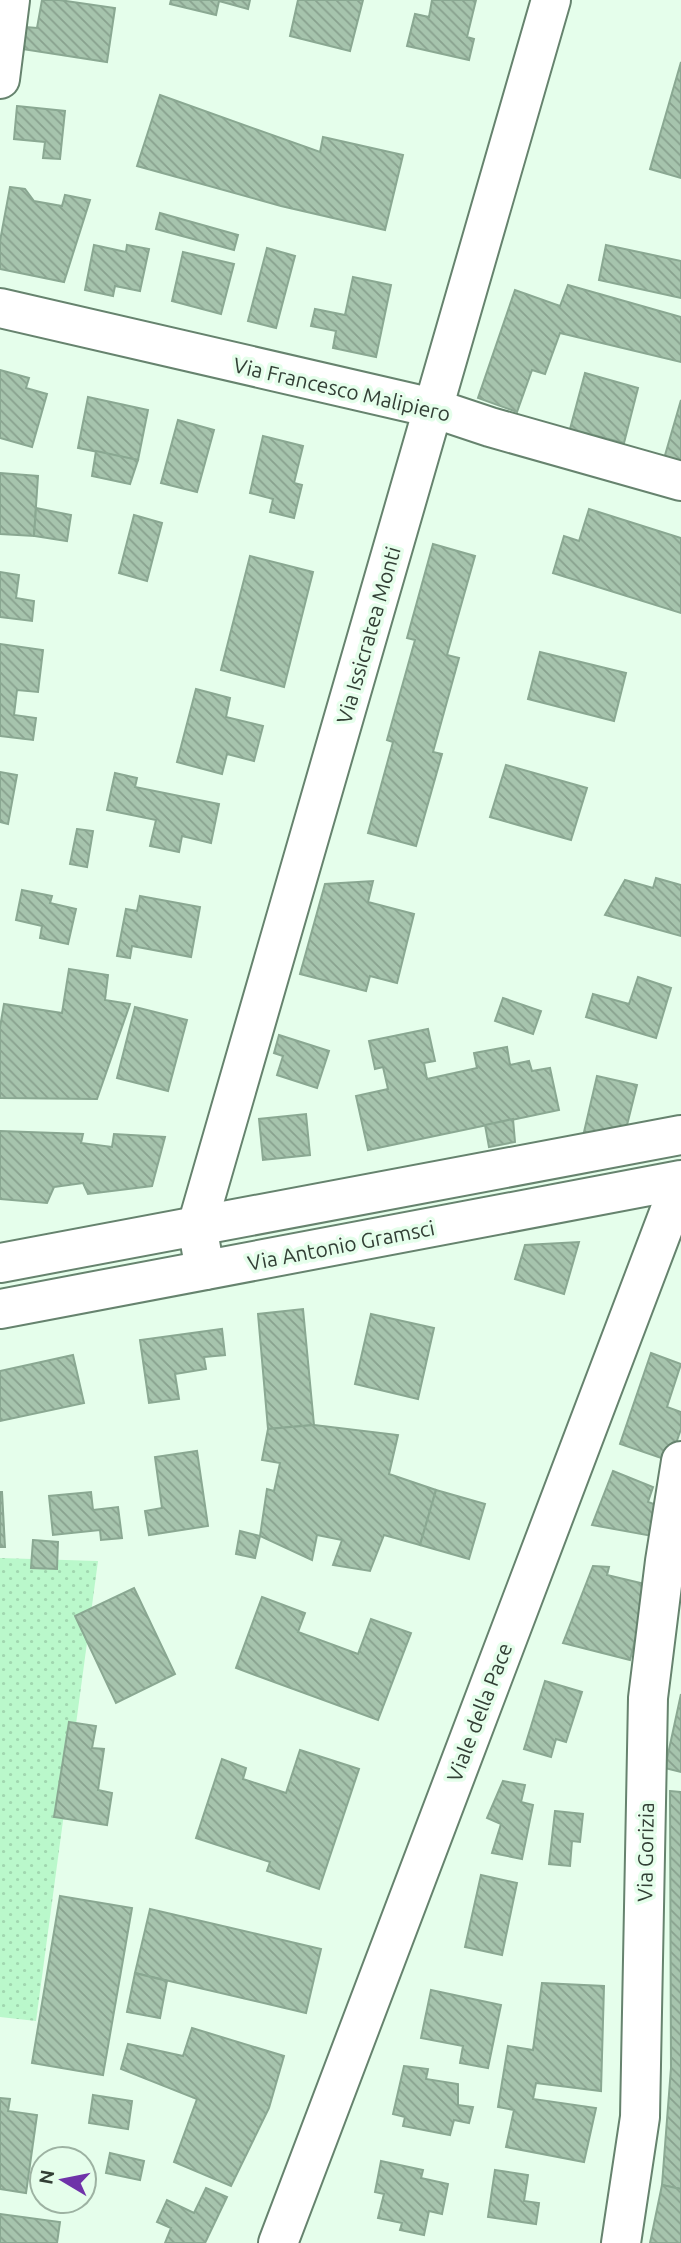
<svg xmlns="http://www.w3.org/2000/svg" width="681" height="2243" font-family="Ubuntu,sans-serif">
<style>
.park{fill:url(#park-dots)}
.building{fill:url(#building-back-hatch);stroke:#8aa892;stroke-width:2}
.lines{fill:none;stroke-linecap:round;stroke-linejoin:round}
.minor-casing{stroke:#66836e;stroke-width:42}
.minor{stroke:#fff;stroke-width:38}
.labels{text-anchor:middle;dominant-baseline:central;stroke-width:7;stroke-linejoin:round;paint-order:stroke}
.street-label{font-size:21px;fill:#323f35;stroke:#e5feeb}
</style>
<defs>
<pattern id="park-dots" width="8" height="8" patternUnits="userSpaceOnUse" patternTransform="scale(1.75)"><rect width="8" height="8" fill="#baf8cb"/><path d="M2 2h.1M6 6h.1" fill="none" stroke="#a0d6af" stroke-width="1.8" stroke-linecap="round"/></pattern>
<pattern id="building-back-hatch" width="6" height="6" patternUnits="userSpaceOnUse" patternTransform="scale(1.75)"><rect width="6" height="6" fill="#a6c4ad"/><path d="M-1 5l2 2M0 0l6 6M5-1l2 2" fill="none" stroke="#88a18e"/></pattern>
</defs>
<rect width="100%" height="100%" fill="#e5feeb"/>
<polygon class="park" points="0,1558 98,1561 36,2021 0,2017"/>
<g class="building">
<polygon points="42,0 59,0 115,8 107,62 22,49 26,27 37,28"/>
<polygon points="171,0 250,0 248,9 219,1 216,15 170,4"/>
<polygon points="298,0 363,0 350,51 290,36"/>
<polygon points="432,0 476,0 467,37 474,39 469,60 407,46 415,14 429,17"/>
<polygon points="681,62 681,178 650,169"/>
<polygon points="160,95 320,152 323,137 403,155 385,230 281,206 137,166"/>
<polygon points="17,106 65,111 60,159 43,158 45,142 14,139"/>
<polygon points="10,187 25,189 34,201 62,206 65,195 90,200 64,282 0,269 0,241"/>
<polygon points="160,213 238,235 234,250 156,229"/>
<polygon points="94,245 126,252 127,245 149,249 140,291 115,286 113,296 85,290"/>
<polygon points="606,245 681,261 681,298 599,280"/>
<polygon points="267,248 295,256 276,328 248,321"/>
<polygon points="183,252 234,264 221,314 172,301"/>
<polygon points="353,277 391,285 376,357 333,348 336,331 311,326 315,309 345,315"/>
<polygon points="568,285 681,317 681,362 560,333 545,374 532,370 517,412 478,398 515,290 560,306"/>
<polygon points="0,370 29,378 26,388 47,394 32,447 0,438"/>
<polygon points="585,373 638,388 624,443 570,429"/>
<polygon points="88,397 148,410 138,460 78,448"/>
<polygon points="681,400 681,475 661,469"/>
<polygon points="178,420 214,430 197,492 161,483"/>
<polygon points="263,436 303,446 294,483 302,485 294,518 270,512 273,499 250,493"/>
<polygon points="96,451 138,460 130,484 92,476"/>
<polygon points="0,473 38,476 34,536 0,534"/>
<polygon points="36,508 71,515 67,541 34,536"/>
<polygon points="589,509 681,538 681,613 553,573 564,536 579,541"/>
<polygon points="134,515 162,523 147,581 119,573"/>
<polygon points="433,544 475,556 447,655 459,658 433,752 442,754 416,846 368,833 393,742 387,740 415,640 407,638"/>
<polygon points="250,556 313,572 284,687 221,670"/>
<polygon points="0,572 19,575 16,598 34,601 32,621 0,617"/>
<polygon points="0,644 43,650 38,692 17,690 14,715 36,718 33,740 0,736"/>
<polygon points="540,652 626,673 614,721 528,699"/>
<polygon points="196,689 230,698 226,717 263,726 254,761 227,754 222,774 177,762"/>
<polygon points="506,765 587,788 571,840 490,817"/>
<polygon points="0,772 17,775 8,824 0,822"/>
<polygon points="115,773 137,778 135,787 219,804 211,843 182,836 179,852 150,846 156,820 107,810"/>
<polygon points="77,829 93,831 87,867 70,864"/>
<polygon points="656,878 681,885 681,936 605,915 625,880 653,888"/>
<polygon points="373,881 368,902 414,914 397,983 370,976 366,991 300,974 325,884"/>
<polygon points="22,890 52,896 50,903 76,909 68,944 40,938 42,926 16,920"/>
<polygon points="140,896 200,907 191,957 132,946 130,958 117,956 126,909 137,911"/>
<polygon points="69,969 108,975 105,1000 130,1004 97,1099 0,1098 0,1027 4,1004 62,1013"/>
<polygon points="638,977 671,988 656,1038 586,1017 593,994 629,1004"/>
<polygon points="503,998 541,1011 533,1034 495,1021"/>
<polygon points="135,1007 187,1020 168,1091 117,1078"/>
<polygon points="428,1029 435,1061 424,1063 427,1079 477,1068 474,1053 507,1047 510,1065 529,1061 532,1071 550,1068 559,1110 368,1150 356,1096 388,1089 383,1067 375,1069 369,1041"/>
<polygon points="279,1035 329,1051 317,1088 277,1075 283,1056 274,1053"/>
<polygon points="597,1076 637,1085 623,1141 584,1132"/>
<polygon points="306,1114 310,1155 263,1160 259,1119"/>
<polygon points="513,1119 515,1142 489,1147 485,1125"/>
<polygon points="0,1131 83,1134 81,1143 112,1147 114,1134 165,1137 152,1186 88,1194 83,1183 54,1187 47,1203 0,1199"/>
<polygon points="579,1242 564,1294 515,1279 525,1245"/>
<polygon points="303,1309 314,1425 268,1429 258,1314"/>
<polygon points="371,1314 434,1328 418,1399 355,1384"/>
<polygon points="222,1329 225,1355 204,1357 206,1369 175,1374 179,1399 149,1403 140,1340"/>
<polygon points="651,1353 681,1364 667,1407 681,1412 681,1429 670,1461 620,1444"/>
<polygon points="73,1355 84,1403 0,1421 0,1371"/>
<polygon points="314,1425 398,1435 389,1474 436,1490 420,1545 384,1535 370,1571 333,1565 342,1540 317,1535 312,1560 260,1536 267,1489 274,1491 280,1463 262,1460 268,1429"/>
<polygon points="197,1451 208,1526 149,1535 145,1511 162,1508 155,1457"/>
<polygon points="613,1471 653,1487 648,1502 665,1508 652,1536 592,1525"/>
<polygon points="436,1490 485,1504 469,1559 420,1545"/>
<polygon points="0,1492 2,1492 5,1547 0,1547"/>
<polygon points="91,1492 93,1510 118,1507 122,1538 101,1540 100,1530 53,1535 49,1496"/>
<polygon points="240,1531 260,1536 255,1558 236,1554"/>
<polygon points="33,1540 58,1542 57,1569 31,1568"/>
<polygon points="593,1566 609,1567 607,1575 649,1585 630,1660 563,1643"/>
<polygon points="134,1588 175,1674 116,1703 75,1616"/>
<polygon points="262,1597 305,1613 298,1632 358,1654 371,1619 411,1633 378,1720 236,1668"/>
<polygon points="545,1681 582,1692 566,1742 556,1739 551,1757 524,1749"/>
<polygon points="681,1694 681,1772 665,1768"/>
<polygon points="69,1722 96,1726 92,1748 104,1749 98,1790 112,1793 107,1825 54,1817"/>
<polygon points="300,1750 359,1769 319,1889 267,1871 270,1862 196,1838 222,1759 246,1768 243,1779 286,1793"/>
<polygon points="503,1781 525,1785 521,1802 533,1805 522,1859 492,1853 501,1824 487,1818"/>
<polygon points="670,1791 681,1792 681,2189 662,2185 671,2068"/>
<polygon points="555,1811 583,1814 580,1842 572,1841 570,1866 549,1864"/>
<polygon points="481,1875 517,1883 502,1955 465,1947"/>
<polygon points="60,1896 132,1908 103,2075 32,2063"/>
<polygon points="150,1909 321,1949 306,2013 135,1973"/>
<polygon points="135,1973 167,1981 160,2018 127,2012"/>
<polygon points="542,1983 604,1986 601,2091 536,2083 533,2099 596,2108 584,2162 506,2147 514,2110 498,2107 508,2046 533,2050"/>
<polygon points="431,1990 501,2005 488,2068 460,2063 463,2046 421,2038"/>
<polygon points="192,2028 284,2056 269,2108 231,2186 174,2162 197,2099 121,2069 128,2044 183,2056"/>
<polygon points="404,2066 428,2069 426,2079 458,2084 458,2105 473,2107 469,2123 454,2120 450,2135 403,2126 405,2117 393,2114"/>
<polygon points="93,2095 132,2101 128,2129 89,2123"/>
<polygon points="0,2098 10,2099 8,2111 37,2115 26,2193 0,2189"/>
<polygon points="110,2153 144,2161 140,2180 106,2173"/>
<polygon points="381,2161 423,2170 421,2178 448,2184 442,2214 429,2211 424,2235 400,2230 402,2223 378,2218 384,2194 375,2192"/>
<polygon points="495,2170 528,2175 524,2201 539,2203 536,2224 488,2217"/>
<polygon points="662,2185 681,2189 681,2243 650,2243"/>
<polygon points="206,2188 227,2197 205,2243 165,2243 171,2228 157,2222 167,2200 194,2213"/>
<polygon points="0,2214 60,2222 57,2243 0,2243"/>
</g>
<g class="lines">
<g class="minor-casing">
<g id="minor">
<polyline points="0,79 10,0"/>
<polyline points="0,308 433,408 490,427 681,481"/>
<polyline points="0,1263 681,1135"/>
<polyline points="205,1270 197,1226 551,0"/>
<polyline points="0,1309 681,1180"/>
<polyline points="278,2243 681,1181"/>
<polyline points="621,2243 640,2117 648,1698 665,1561 681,1461"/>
</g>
</g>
<use href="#minor" class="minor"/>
</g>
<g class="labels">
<g class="street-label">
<text transform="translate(342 389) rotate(13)">Via Francesco Malipiero</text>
<text transform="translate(368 635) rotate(-74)">Via Issicratea Monti</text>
<text transform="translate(341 1245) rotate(-11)">Via Antonio Gramsci</text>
<text transform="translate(479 1712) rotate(-69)">Viale della Pace</text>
<text transform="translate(645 1852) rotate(-89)">Via Gorizia</text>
</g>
</g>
<g transform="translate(63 2180) rotate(280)"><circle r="33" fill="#e5feeb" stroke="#9db2a2" stroke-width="2"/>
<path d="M0-5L12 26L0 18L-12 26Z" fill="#6f33a9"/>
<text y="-10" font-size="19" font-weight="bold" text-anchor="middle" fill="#323f35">N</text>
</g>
</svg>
